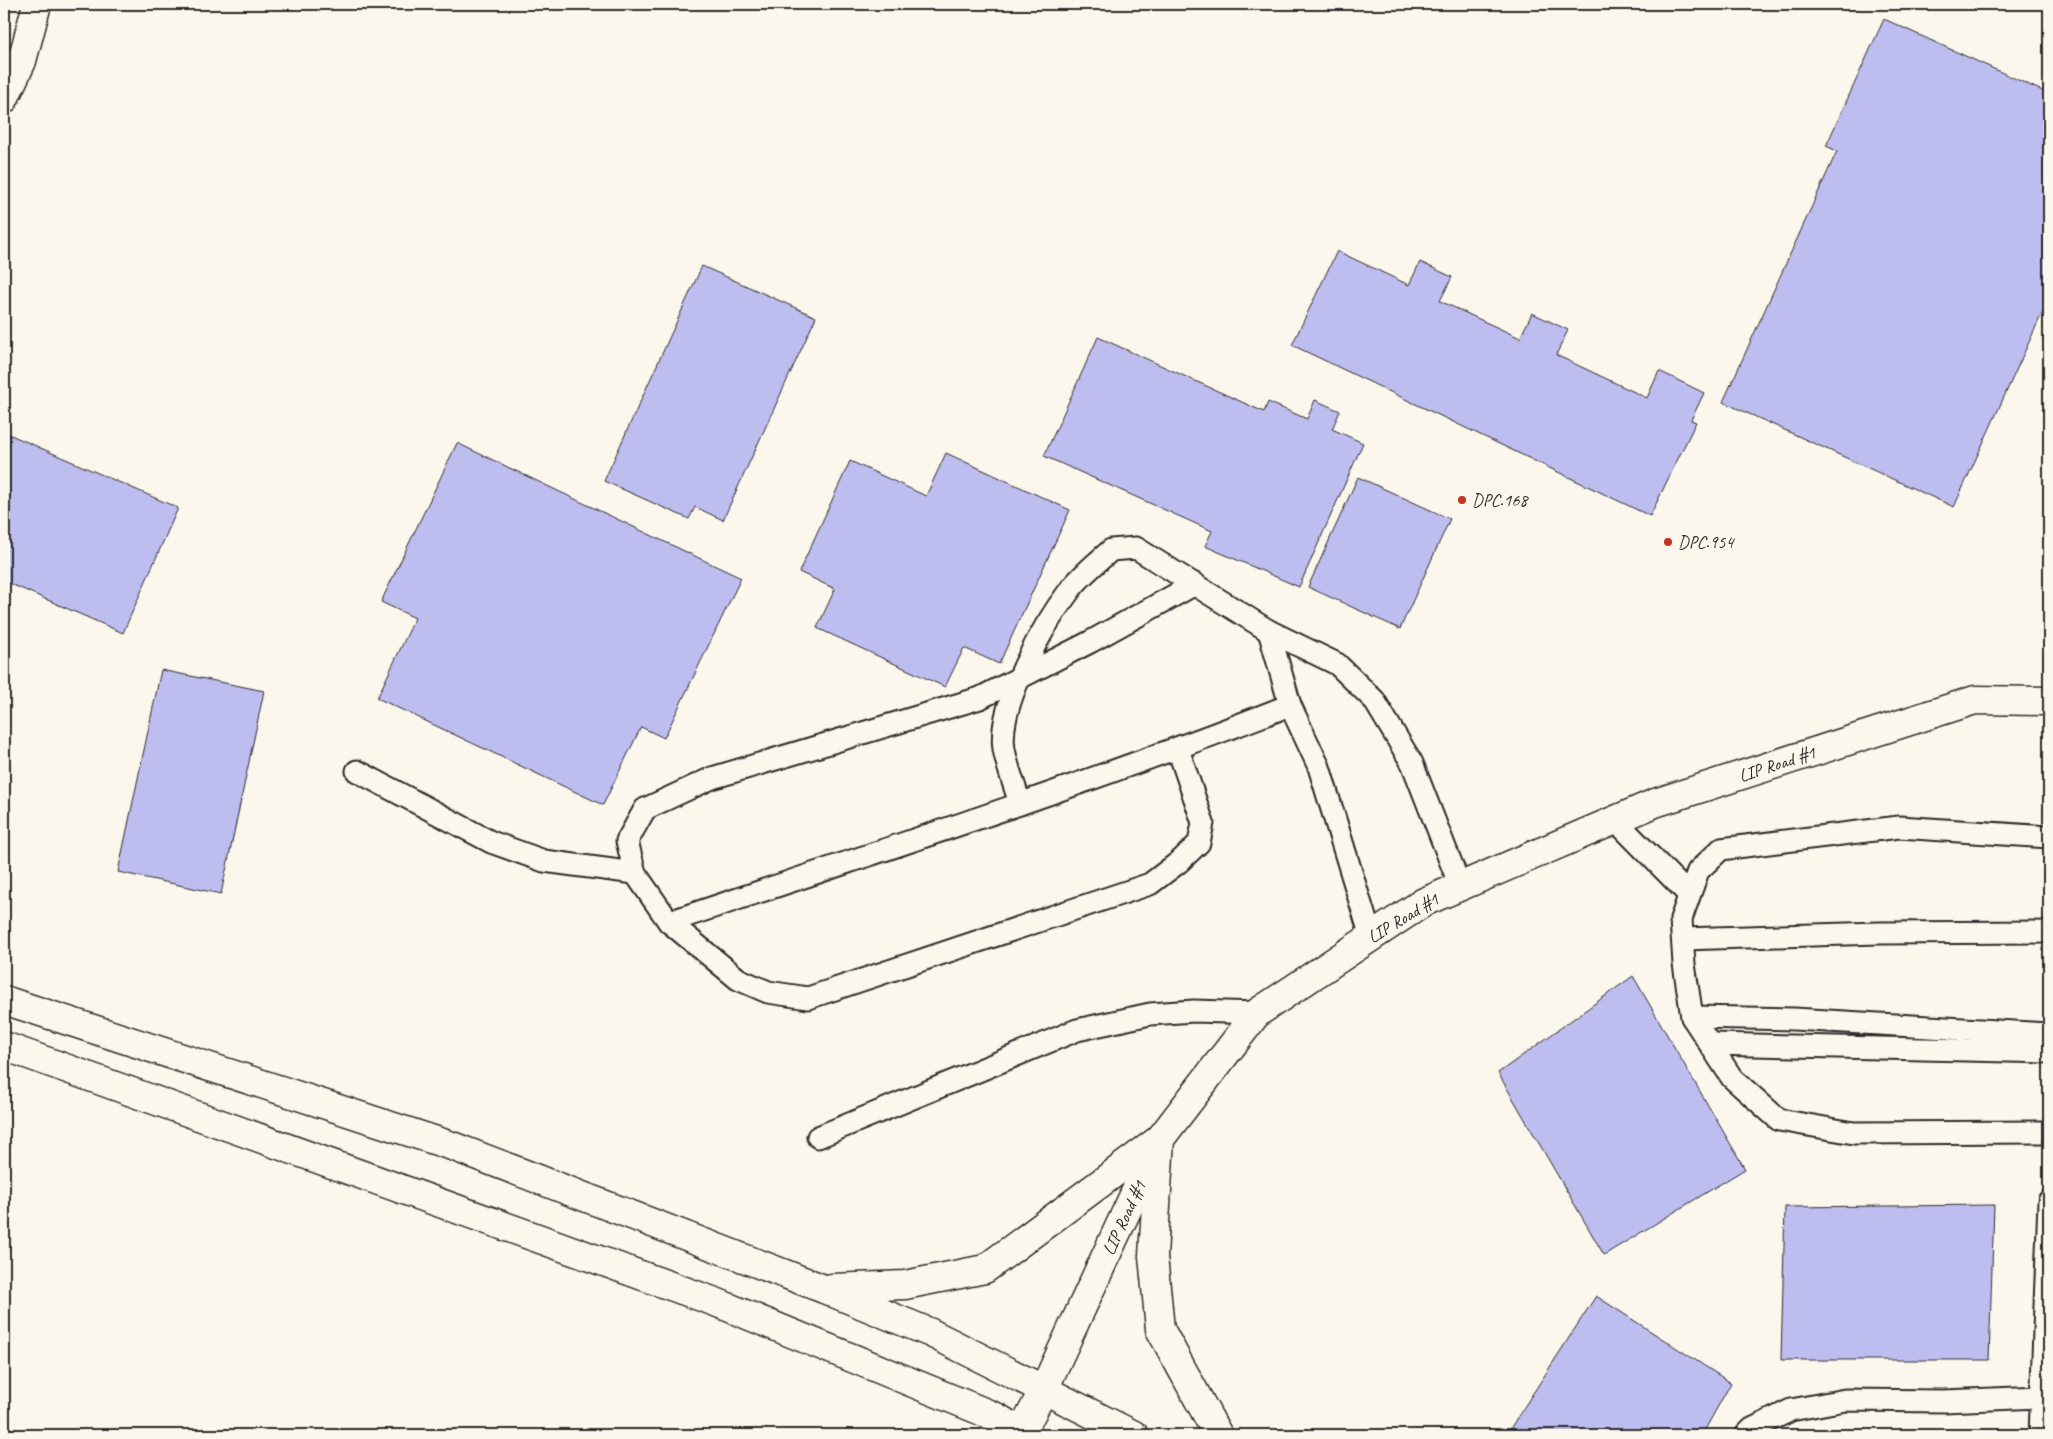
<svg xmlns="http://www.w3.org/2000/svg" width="2053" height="1439" font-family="Caveat,sans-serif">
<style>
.building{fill:#bebdef;stroke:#2b2b2b}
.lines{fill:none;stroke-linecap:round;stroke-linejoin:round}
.lane-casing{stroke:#2b2b2b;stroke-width:25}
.street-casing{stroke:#2b2b2b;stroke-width:31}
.secondary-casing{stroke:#2b2b2b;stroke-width:31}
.lane{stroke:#fbf7ec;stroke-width:21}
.street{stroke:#fbf7ec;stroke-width:28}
.secondary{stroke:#fbf7ec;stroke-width:28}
.poi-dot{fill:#c8321e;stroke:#fbf7ec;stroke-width:2}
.labels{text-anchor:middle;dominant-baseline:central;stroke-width:5;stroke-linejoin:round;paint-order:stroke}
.poi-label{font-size:18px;fill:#2b2b2b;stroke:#fbf7ec;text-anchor:start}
.street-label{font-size:18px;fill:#2b2b2b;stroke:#fbf7ec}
</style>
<rect width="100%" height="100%" fill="#fbf7ec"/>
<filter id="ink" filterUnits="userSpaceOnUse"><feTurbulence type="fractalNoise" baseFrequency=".02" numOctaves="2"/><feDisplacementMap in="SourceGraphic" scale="10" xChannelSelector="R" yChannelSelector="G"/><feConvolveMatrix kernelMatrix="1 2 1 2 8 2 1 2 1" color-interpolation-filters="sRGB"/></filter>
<g filter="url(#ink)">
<g class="building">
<polygon points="1884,19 2049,94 2049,298 1954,507 1723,402 1837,151 1826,146"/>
<polygon points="1337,251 1409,285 1420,262 1452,277 1440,301 1520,338 1532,313 1568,330 1556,355 1647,398 1659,371 1704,393 1691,420 1696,422 1650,516 1292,345"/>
<polygon points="702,266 816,317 723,520 695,507 689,519 604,481"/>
<polygon points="1098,337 1264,412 1268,402 1307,419 1315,400 1340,411 1332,429 1363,443 1299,587 1205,546 1212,531 1044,456"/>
<polygon points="4,432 178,508 123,633 4,581"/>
<polygon points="457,443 741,578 664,738 641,727 603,805 377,698 415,618 381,602"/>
<polygon points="946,453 1070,510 999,664 964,648 945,687 817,628 835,589 799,572 850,461 926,496"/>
<polygon points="1358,477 1450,519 1400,629 1308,587"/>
<polygon points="161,670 264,691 221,894 118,872"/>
<polygon points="1633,976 1745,1169 1604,1255 1498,1073"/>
<polygon points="1994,1205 1989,1360 1781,1360 1785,1207"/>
<polygon points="1596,1296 1731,1383 1702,1435 1506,1435"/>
</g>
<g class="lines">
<g class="lane-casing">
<g id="lane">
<polyline points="1269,631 1290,705 1319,767 1371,937"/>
<polyline points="1178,749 1203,823 1199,843 1179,862 1150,884 808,998 768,992 738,979 669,922 635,873 627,841 645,809 712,778 980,698 1090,642 1195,584"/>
<polyline points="357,771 491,842 544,861 635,873"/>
<path d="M1020,804C1015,786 1007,767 1004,749C997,705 1044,624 1070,590C1081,575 1098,562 1111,550L1136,548L1269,631L1337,664L1374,700L1412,763L1460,886"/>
<polyline points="1615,820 1689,895"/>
<polyline points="2049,837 1899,827 1721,849 1698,871 1681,919 1684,964 1692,1017 1732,1078 1779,1120 1854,1133 2049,1132"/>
<path d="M669,922C877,852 1086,785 1290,705"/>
<polyline points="1683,939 1879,933 2049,932"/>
<polyline points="1692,1017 1794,1019 2049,1034"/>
<polyline points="1710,1044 2049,1052"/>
<polyline points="818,1137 1077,1030 1150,1014 1194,1011 1257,1013"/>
<polyline points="1746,1435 1752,1429 1791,1410 1845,1400 1944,1401 2041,1397"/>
<polyline points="2040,1435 2049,1201"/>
</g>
</g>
<g class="street-casing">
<g id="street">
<polyline points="4,99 22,61 37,4"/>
<polyline points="1022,1432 1044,1389 1160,1139 1257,1013 1424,902 1655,803 1975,700 2049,701"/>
</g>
</g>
<g class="secondary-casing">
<g id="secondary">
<polyline points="4,1000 452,1146 824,1289 931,1333 1134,1435"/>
<polyline points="4,1046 718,1303 996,1417 1027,1435"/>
<polyline points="1160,1139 1153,1256 1160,1329 1218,1435"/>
<polyline points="832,1288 905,1285 985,1269 1160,1139"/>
</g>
</g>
<use href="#lane" class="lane"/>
<use href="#street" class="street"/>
<use href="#secondary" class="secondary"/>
</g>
</g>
<g class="poi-dot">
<circle cx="1462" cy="500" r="5"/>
<circle cx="1668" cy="542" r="5"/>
</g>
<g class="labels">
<g class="poi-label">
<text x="1472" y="500">DPC.168</text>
<text x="1678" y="542">DPC.954</text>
</g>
<g class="street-label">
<text transform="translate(1777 764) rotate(-18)">LIP Road #1</text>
<text transform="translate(1403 918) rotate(-31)">LIP Road #1</text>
<text transform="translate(1124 1218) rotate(-65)">LIP Road #1</text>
</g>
</g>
<rect width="2053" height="1439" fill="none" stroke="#fbf7ec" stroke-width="20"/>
<rect x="10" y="10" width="2033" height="1419" fill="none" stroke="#2b2b2b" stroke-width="2" filter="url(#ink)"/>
</svg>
